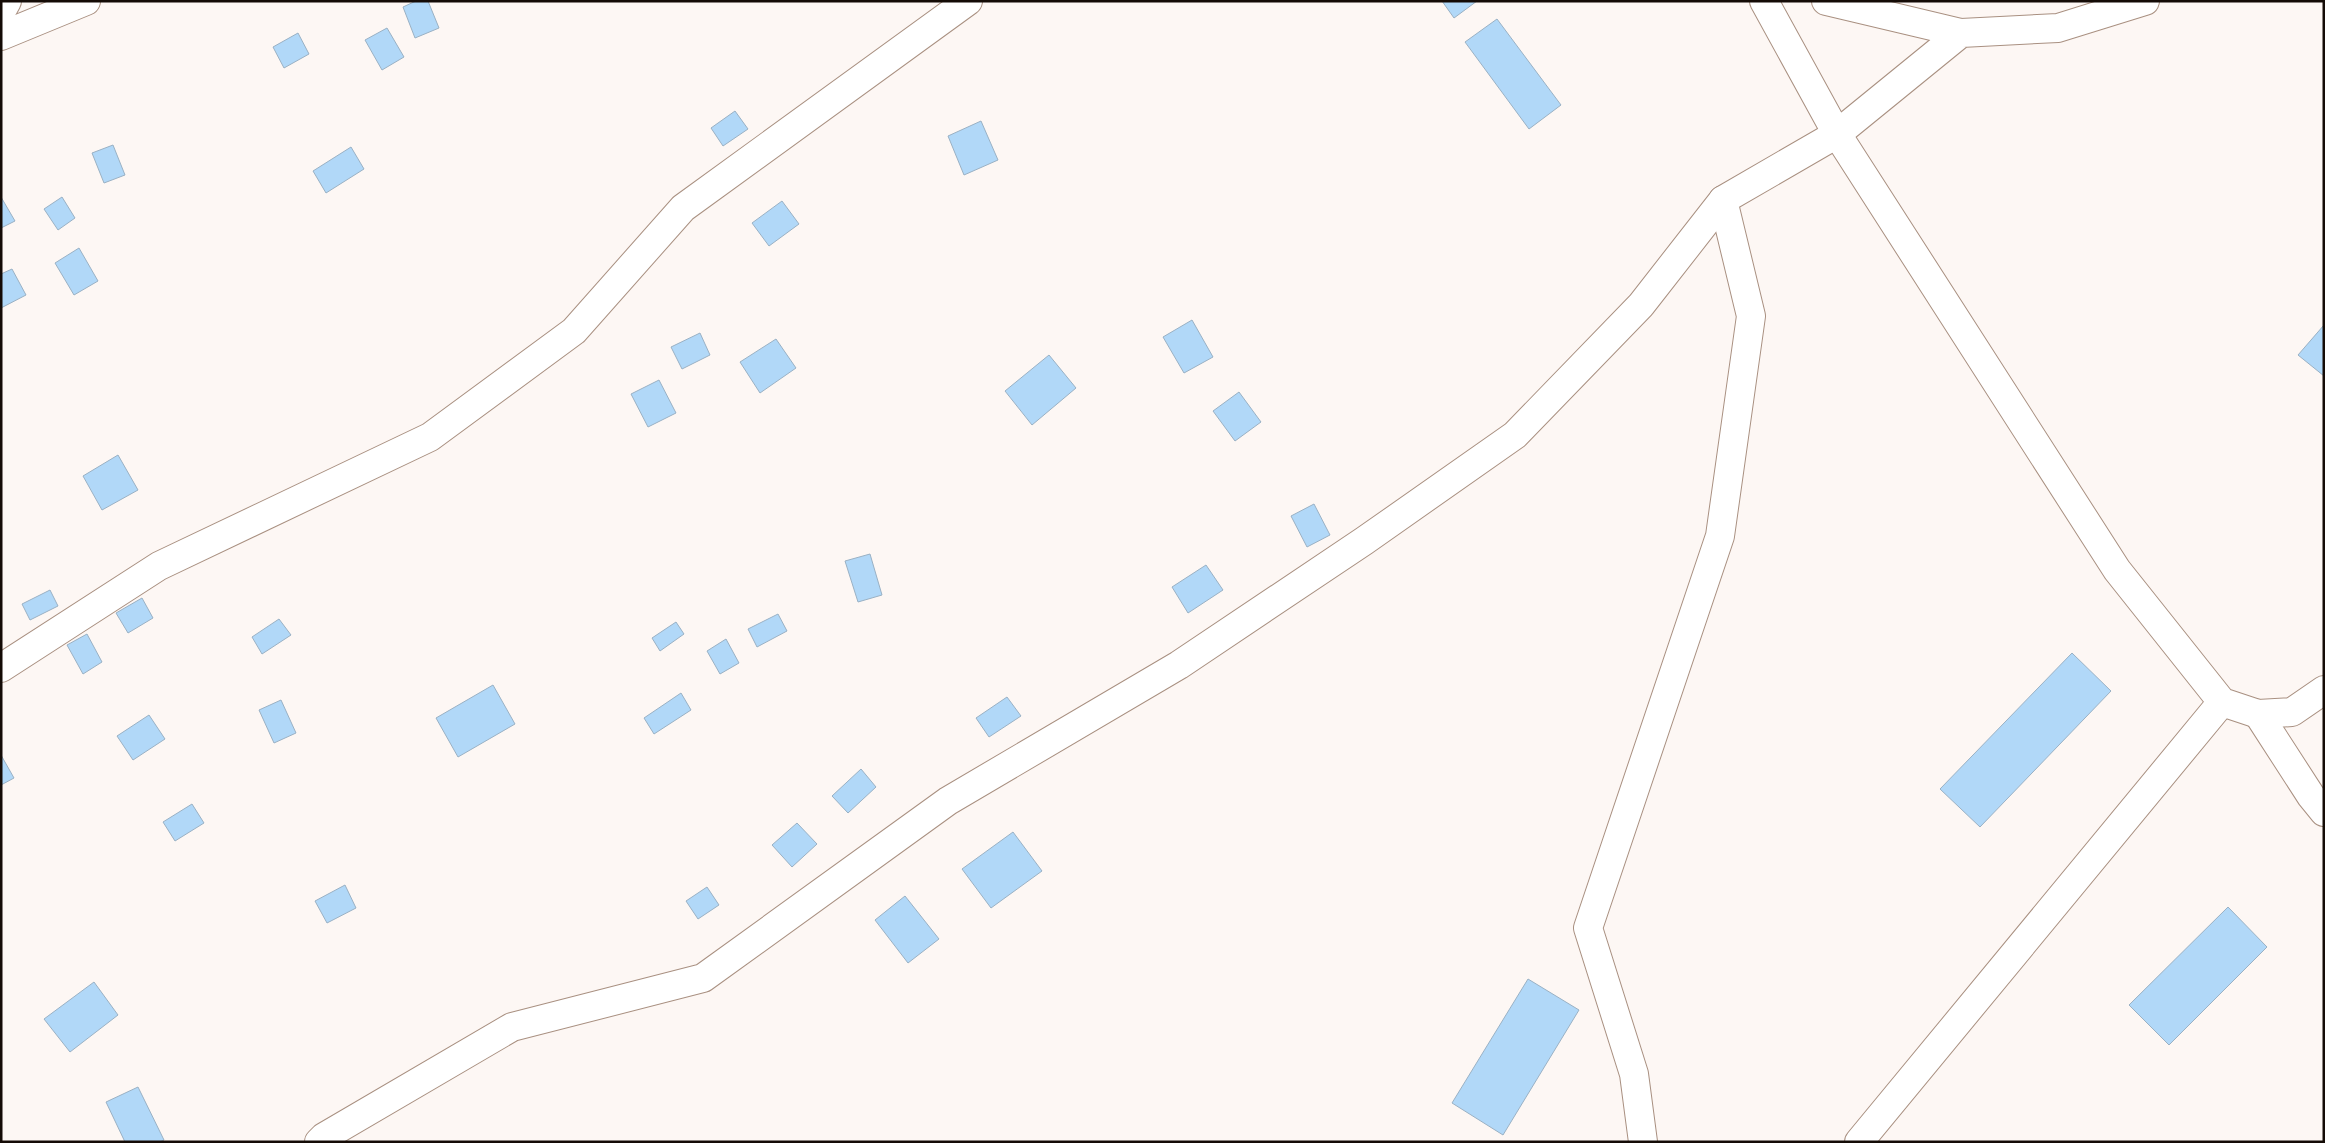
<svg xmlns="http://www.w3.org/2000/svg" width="2325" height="1143" font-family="Bitter,serif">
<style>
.building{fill:#b1d8f8;stroke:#9ab1c4}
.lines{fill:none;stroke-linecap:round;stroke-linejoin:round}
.minor-casing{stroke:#a99081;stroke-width:30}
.minor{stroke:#fff;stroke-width:28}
</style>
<rect width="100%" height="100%" fill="#fdf7f4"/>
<g class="building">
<polygon points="416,1 428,1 439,28 415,38 403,7"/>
<polygon points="1442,1 1477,1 1454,18"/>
<polygon points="1497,19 1561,105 1529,129 1465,42"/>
<polygon points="387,28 404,57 382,70 365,40"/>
<polygon points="298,33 309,54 284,68 273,47"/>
<polygon points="735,111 748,129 723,146 711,128"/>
<polygon points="981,121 998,160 964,175 948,136"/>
<polygon points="113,145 125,175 104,183 92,153"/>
<polygon points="351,147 364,169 326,193 313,171"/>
<polygon points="1,197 15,221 1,228"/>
<polygon points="62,197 75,218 58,230 44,209"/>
<polygon points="782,201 799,224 769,246 752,223"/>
<polygon points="79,248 98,281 74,295 55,263"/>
<polygon points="12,269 26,295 1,308 1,274"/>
<polygon points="1192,320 1213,357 1184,373 1163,337"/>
<polygon points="2324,325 2324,376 2298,355"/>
<polygon points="700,333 710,355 682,369 671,347"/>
<polygon points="776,339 796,368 760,393 740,362"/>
<polygon points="1049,355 1076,388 1032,425 1005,391"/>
<polygon points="659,380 676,413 648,427 631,394"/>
<polygon points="1239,392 1261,422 1235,441 1213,411"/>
<polygon points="118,455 138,490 102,510 83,476"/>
<polygon points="1314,504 1330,535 1307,547 1291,516"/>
<polygon points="870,554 882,595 858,602 845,561"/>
<polygon points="1206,565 1223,590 1188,613 1172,587"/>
<polygon points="50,590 58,606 30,620 22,604"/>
<polygon points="142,598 153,618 128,633 116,613"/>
<polygon points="778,614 787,631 757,647 748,629"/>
<polygon points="279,619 291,635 262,654 252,637"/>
<polygon points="676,622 684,634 660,651 652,638"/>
<polygon points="87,634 102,662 83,674 67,645"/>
<polygon points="726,639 739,663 720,674 707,651"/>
<polygon points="2072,653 2111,691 1980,827 1940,789"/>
<polygon points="493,685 515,724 458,757 436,718"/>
<polygon points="681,693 691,710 654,734 644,718"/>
<polygon points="1007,697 1021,716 989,737 976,718"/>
<polygon points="281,700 296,733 274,743 259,710"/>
<polygon points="149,715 165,739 133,760 117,736"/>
<polygon points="1,755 14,778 1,785"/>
<polygon points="861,769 876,787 848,813 832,796"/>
<polygon points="192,804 204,823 175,841 163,822"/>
<polygon points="797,823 817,844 792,867 772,845"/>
<polygon points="1013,832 1042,871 991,908 962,869"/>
<polygon points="345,885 356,908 327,923 315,901"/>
<polygon points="707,887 719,905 698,919 686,901"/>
<polygon points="905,896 939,939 908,963 875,920"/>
<polygon points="2228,907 2267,947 2169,1045 2129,1005"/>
<polygon points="1528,979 1579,1010 1503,1135 1452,1103"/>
<polygon points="94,982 118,1015 70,1052 44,1019"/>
<polygon points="138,1087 164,1140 160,1142 125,1142 106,1102"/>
</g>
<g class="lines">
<g class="minor-casing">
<g id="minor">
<polyline points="1764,1 1837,134 2117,570 2222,702 2258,714 2292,712 2324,690"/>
<polyline points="1826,1 1961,33"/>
<polyline points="1,12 7,1"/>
<polyline points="1,36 86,1"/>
<polyline points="1,668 159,566 430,437 574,331 683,208 968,1"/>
<polyline points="2258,714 2311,796 2324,812"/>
<polyline points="319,1142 324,1137 512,1027 703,978 948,801 1179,665 1364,541 1515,435 1641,305 1723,200 1837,134 1961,33 2058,28 2145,1"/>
<polyline points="1643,1142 1634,1074 1588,928 1720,536 1751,316 1723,200"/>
<polyline points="1859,1142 2222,702"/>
</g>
</g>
<use href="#minor" class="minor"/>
</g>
<rect width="2325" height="1143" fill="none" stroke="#140b06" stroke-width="5"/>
</svg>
